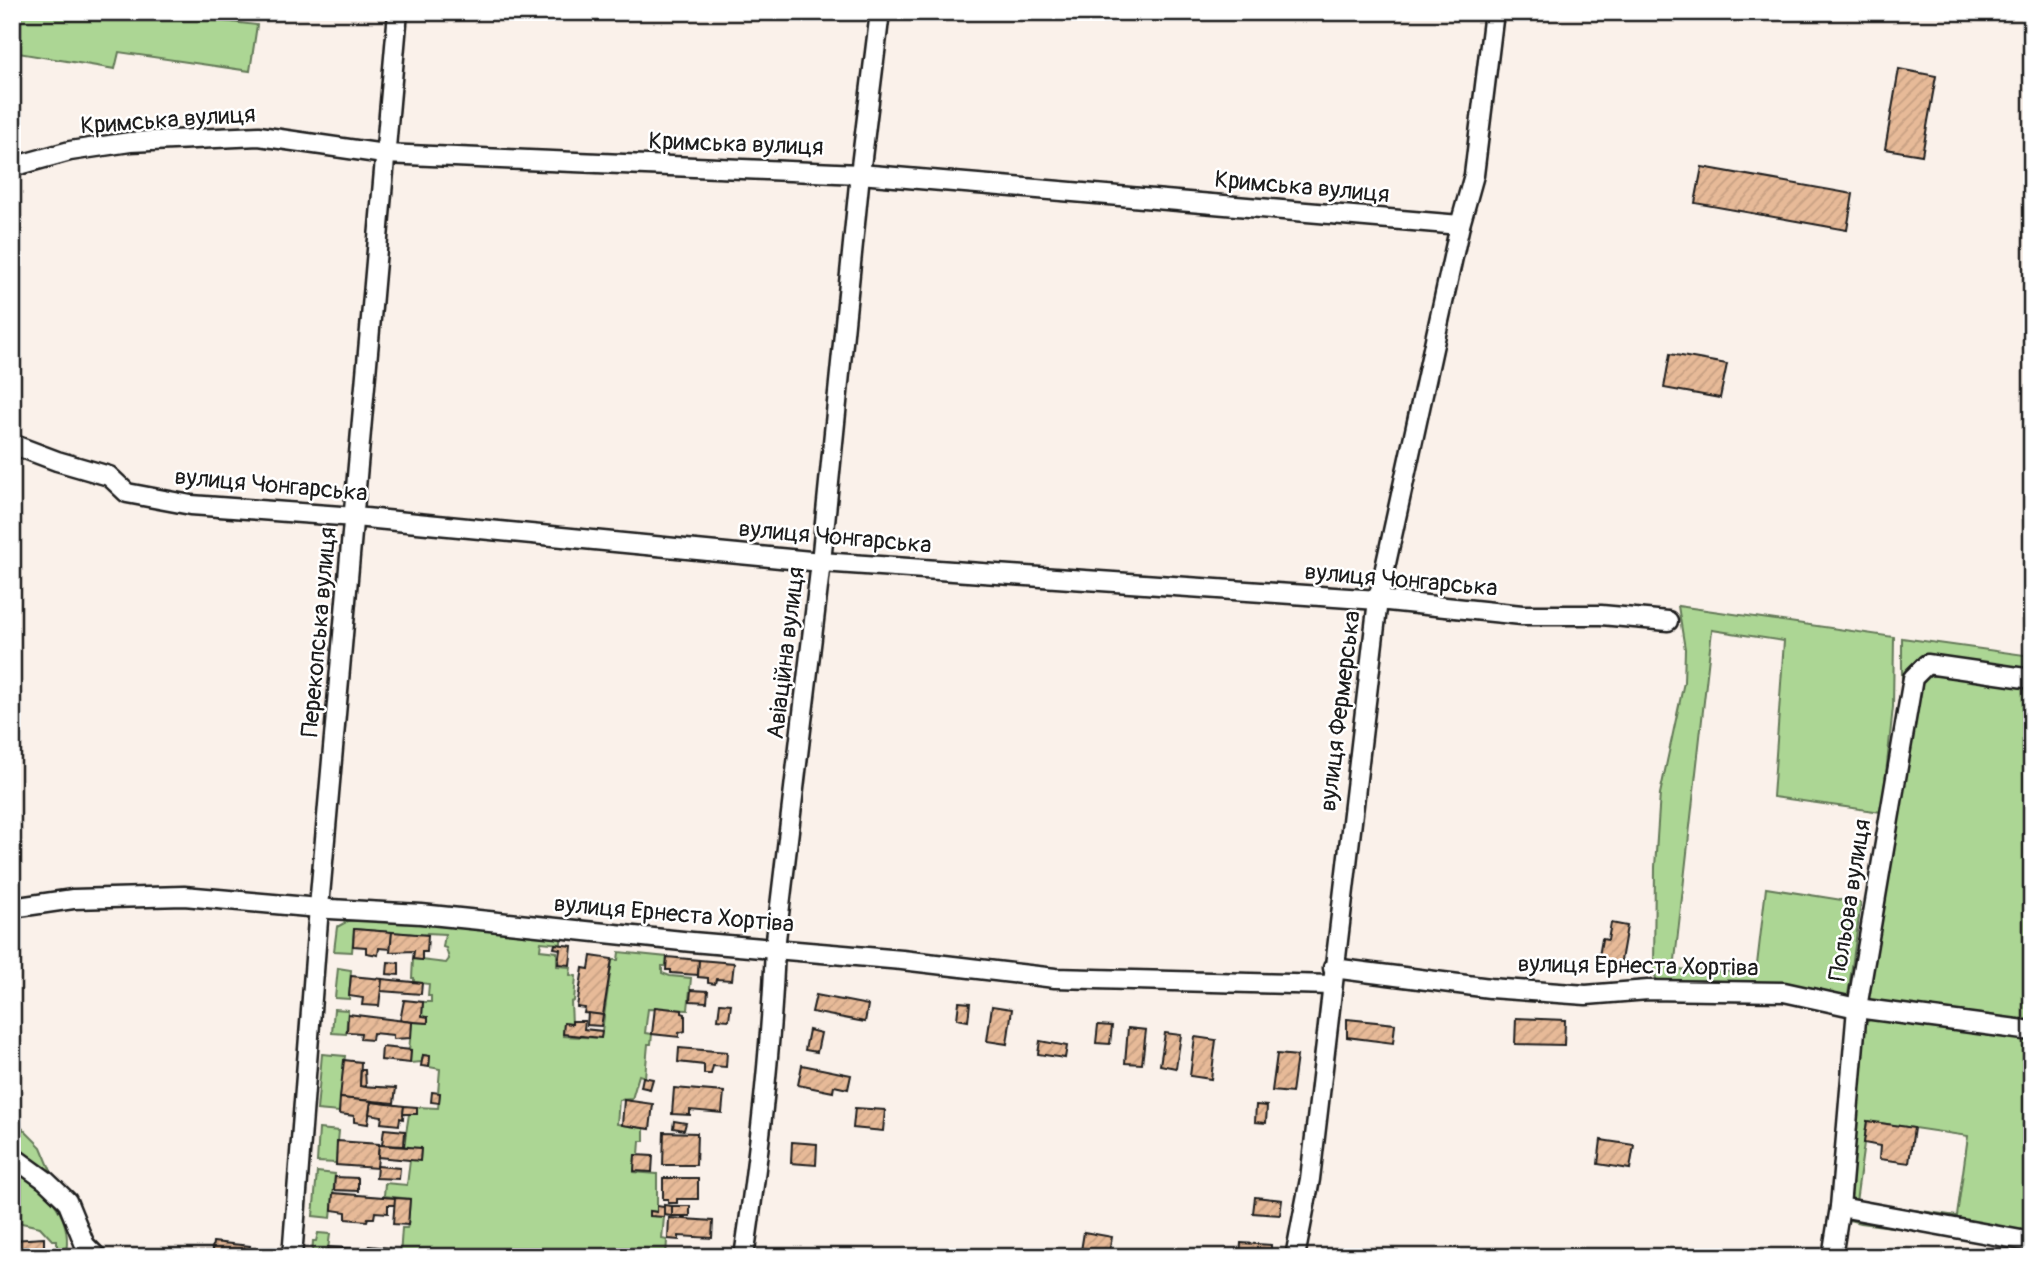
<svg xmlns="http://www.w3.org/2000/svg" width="2044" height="1269" font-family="Pangolin,sans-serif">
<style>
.green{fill:#acd694;stroke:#647958;stroke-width:2;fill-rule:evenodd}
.building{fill:url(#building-hatch);stroke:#1c1c1c;stroke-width:2}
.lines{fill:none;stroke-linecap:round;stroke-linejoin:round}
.minor-casing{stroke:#1c1c1c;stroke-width:23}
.minor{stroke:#fff;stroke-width:18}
.labels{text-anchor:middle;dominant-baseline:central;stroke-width:5;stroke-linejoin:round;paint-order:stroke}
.street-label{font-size:24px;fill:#1c1c1c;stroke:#fff}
</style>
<defs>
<pattern id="building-hatch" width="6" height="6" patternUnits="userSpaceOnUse" patternTransform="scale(1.75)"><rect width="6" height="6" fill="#e7ba98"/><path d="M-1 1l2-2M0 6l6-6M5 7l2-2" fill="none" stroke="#c69f82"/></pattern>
</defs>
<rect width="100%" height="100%" fill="#faf1ea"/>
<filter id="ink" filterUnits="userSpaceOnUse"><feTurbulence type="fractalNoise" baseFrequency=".0143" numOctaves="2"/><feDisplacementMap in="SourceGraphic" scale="14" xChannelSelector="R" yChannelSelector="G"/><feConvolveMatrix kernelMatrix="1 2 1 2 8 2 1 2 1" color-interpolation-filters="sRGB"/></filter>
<g filter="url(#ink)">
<g class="green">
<polygon points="12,12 163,12 163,14 257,25 250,71 119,52 115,69 12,52"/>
<polygon points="1678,606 1894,637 1893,707 1882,812 1773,797 1784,641 1712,630 1674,969 1756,973 1766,888 1861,903 1848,995 1845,999 1662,984 1656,979 1654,970 1655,867 1660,794 1684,682 1685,649"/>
<polygon points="1902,638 2032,656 2032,681 1941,669 1902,681"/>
<polygon points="1924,676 1941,676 2032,688 2032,1028 1862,1003 1901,708"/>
<polygon points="364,920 445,925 561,936 561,944 541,942 540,950 557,952 557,966 571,967 570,975 576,976 574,1001 571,1002 572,1024 564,1023 563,1036 601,1038 612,960 618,960 619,952 667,957 666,966 662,966 662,973 670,976 691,978 688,1010 648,1009 645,1033 652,1034 651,1044 648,1044 645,1077 639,1075 632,1099 619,1100 617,1124 644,1128 644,1141 640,1141 639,1155 635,1155 634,1172 657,1174 657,1212 651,1211 664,1217 662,1239 667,1240 666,1257 400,1257 402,1228 407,1228 408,1225 410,1199 384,1196 385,1183 407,1185 410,1160 420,1160 421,1149 404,1146 409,1114 417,1114 417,1107 438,1108 440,1093 438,1093 440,1069 429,1067 430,1056 423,1055 422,1062 410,1063 411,1050 409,1050 412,1022 428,1023 428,1018 422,1016 423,1002 431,1002 431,996 428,996 429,984 414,982 414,978 412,978 413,959 446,963 449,959 446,948 443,947 445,934 427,933 426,935 354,929 352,952 334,951 337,927 348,921"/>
<polygon points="338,968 351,970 349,999 335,998"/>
<polygon points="334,1009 348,1010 346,1034 332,1033"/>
<path d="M1877,1017L2032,1035V1245L1861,1223L1849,1220L1842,1216L1860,1030L1869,1020ZM1867,1121L1968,1136L1957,1216L1856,1202Z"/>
<polygon points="322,1054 345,1056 339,1112 317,1110"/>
<polygon points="12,1118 41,1147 66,1207 12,1153"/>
<polygon points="319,1129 339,1131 336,1163 317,1162"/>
<path d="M12,1162C41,1188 76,1212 65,1257H53V1248H57V1240H52L40,1227L12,1221Z"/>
<polygon points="317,1172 335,1174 331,1218 313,1216"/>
<polygon points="318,1233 330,1234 327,1257 312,1257 313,1241 316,1241"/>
</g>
<g class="building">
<polygon points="1899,69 1936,76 1922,155 1885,149"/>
<polygon points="1702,167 1853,194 1847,230 1695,203"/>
<polygon points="1670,354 1727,364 1720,398 1664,388"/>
<polygon points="1611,923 1627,926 1619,972 1597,968 1602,939 1608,940"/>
<polygon points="354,929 392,932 391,949 379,948 378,955 366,953 366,947 353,946"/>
<polygon points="392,932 428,935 427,952 422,952 422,960 413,959 414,951 390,952"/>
<polygon points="555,944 572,946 570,965 558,964 560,949 554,948"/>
<polygon points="591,956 612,959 603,1015 584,1013 585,1008 577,1007 583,968 589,969"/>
<polygon points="667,957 699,960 698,975 671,973 671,970 666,970"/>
<polygon points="699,960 734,963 732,980 716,979 715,984 708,983 708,978 698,977"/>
<polygon points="388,962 399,963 399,975 387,974"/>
<polygon points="351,976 382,979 379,1006 362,1005 363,998 349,996"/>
<polygon points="382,979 422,983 421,994 381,991"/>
<polygon points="691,990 708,991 707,1002 690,1001"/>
<polygon points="816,995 868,1005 865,1022 812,1012"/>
<polygon points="404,1000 423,1002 422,1016 428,1017 428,1023 400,1021"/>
<polygon points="959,1002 970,1003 968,1021 957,1019"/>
<polygon points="720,1003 731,1004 729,1020 718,1019"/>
<polygon points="992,1006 1012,1009 1007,1044 987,1041"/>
<polygon points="655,1007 682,1010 682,1013 685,1014 685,1031 679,1033 679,1037 652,1034"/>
<polygon points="588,1013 603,1015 601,1026 587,1025"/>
<polygon points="348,1014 412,1022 411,1038 393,1039 393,1035 373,1033 372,1040 360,1039 361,1033 347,1032"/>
<polygon points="1516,1018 1565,1020 1564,1045 1515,1044"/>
<polygon points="1347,1019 1395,1024 1393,1043 1347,1037"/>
<polygon points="572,1021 585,1021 584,1029 602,1031 601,1038 563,1034 564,1023 572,1024"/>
<polygon points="1098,1025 1112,1026 1110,1044 1096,1043"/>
<polygon points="1128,1028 1146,1030 1142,1064 1125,1063"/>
<polygon points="809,1030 821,1033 817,1052 805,1050"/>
<polygon points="1165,1033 1181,1035 1176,1068 1160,1065"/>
<polygon points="1195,1037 1216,1040 1211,1079 1190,1076"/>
<polygon points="1040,1041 1067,1046 1065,1058 1038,1054"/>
<polygon points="382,1047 411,1050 410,1063 381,1060"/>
<polygon points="679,1048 727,1052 726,1067 713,1066 711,1074 704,1074 704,1065 678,1062"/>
<polygon points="1277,1054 1297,1056 1292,1093 1272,1091"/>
<polygon points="423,1055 430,1056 429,1067 421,1066"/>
<polygon points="344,1060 361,1062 360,1086 396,1088 394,1103 340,1098"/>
<polygon points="802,1065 851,1075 848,1089 834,1086 833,1092 798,1085"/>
<polygon points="361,1070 365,1070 366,1087 360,1086"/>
<polygon points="643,1077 653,1079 650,1089 641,1087"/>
<polygon points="674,1088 724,1092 722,1113 690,1110 690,1115 672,1114"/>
<polygon points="432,1092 440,1093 439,1103 431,1102"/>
<polygon points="340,1098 371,1101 368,1124 354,1122 354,1116 339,1114"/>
<polygon points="624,1100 653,1104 650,1129 622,1125"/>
<polygon points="371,1102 404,1106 403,1119 400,1118 399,1125 381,1123 382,1116 369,1114"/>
<polygon points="1256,1105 1267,1106 1266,1123 1255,1122"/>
<polygon points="404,1106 417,1107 417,1114 403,1114"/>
<polygon points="855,1108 885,1110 883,1131 853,1128"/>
<polygon points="674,1121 686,1123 684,1130 673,1128"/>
<polygon points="1867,1121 1914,1128 1909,1163 1879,1159 1880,1146 1864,1143"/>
<polygon points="384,1129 405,1131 404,1146 382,1145"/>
<polygon points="664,1132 697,1133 696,1165 663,1165"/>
<polygon points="1601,1140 1634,1145 1630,1169 1598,1164"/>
<polygon points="337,1141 379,1144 377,1168 336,1165"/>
<polygon points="792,1142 817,1144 816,1165 791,1163"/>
<polygon points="379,1145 421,1148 420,1161 378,1157"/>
<polygon points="635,1155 653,1156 652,1172 634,1171"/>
<polygon points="377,1166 400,1168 399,1179 376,1178"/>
<polygon points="335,1177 358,1178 358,1191 334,1190"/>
<polygon points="663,1178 698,1178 698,1199 677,1199 677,1203 668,1203 668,1199 663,1199"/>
<polygon points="333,1193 395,1198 395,1205 388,1205 388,1213 375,1212 374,1218 368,1218 367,1221 346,1219 346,1212 332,1210"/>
<polygon points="1255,1197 1282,1200 1280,1215 1253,1213"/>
<polygon points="395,1198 410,1199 408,1225 393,1224"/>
<polygon points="664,1205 672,1206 672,1216 664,1215"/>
<polygon points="657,1206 664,1207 664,1217 650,1216 650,1211 657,1212"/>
<rect x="672" y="1206" width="18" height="10"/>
<polygon points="669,1218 713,1221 712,1238 679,1236 679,1240 668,1239"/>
<polygon points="1084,1232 1112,1237 1108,1257 1080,1257"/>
<polygon points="44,1238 44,1252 12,1253 12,1240"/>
<polygon points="213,1242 250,1246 248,1257 211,1257"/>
<polygon points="1241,1243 1271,1245 1271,1257 1240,1257"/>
<polygon points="369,1246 389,1248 389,1257 369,1253"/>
<polygon points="328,1247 362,1249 362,1257 327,1257"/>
<polygon points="1137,1250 1151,1253 1151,1257 1136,1257"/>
<polygon points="362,1253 383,1255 383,1257 362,1257"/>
<polygon points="1039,1253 1060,1255 1059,1257 1038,1257"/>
</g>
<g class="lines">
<g class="minor-casing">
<g id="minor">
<polyline points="12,167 70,151 130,142 259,136 384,154 860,174 1460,225"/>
<polyline points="12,444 57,461 109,476 127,493 191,505 355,517 821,562 1378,600 1522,615 1601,615 1668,621"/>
<polyline points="12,908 73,899 184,896 330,909 421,914 692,942 902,960 1055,978 1332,985"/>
<polyline points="1333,968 1490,988 1586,995 1648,990 1784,992 1857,1008 2032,1031"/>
<polyline points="12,1156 45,1180 67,1201 85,1245 97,1257"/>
<polyline points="1840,1207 2032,1242"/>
<polyline points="292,1257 319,907 398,12"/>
<path d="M744,1257C759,1155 771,1051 775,948L821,562L860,174L880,12"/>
<polyline points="1295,1257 1310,1179 1378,600 1460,225 1474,175 1494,12"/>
<polyline points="1832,1257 1840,1207 1857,1008 1913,678 1927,664 2032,679"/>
</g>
</g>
<use href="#minor" class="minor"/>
</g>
</g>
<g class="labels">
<g class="street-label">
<text transform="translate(168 120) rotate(-4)">Кримська вулиця</text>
<text transform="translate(736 144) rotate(2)">Кримська вулиця</text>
<text transform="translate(1302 187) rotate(5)">Кримська вулиця</text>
<text transform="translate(271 485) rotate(5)">вулиця Чонгарська</text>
<text transform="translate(835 537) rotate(5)">вулиця Чонгарська</text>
<text transform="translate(1401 580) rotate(5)">вулиця Чонгарська</text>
<text transform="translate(319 632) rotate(-85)">Перекопська вулиця</text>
<text transform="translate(786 653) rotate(-83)">Авіаційна вулиця</text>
<text transform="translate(1340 711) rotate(-83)">вулиця Фермерська</text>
<text transform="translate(1850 900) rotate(-81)">Польова вулиця</text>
<text transform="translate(674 914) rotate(5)">вулиця Ернеста Хортіва</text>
<text transform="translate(1638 966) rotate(1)">вулиця Ернеста Хортіва</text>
</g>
</g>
<rect width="2044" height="1269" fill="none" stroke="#fff" stroke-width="42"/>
<rect x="21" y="21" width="2002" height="1227" fill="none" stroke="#1c1c1c" stroke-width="2.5" filter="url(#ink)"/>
</svg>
